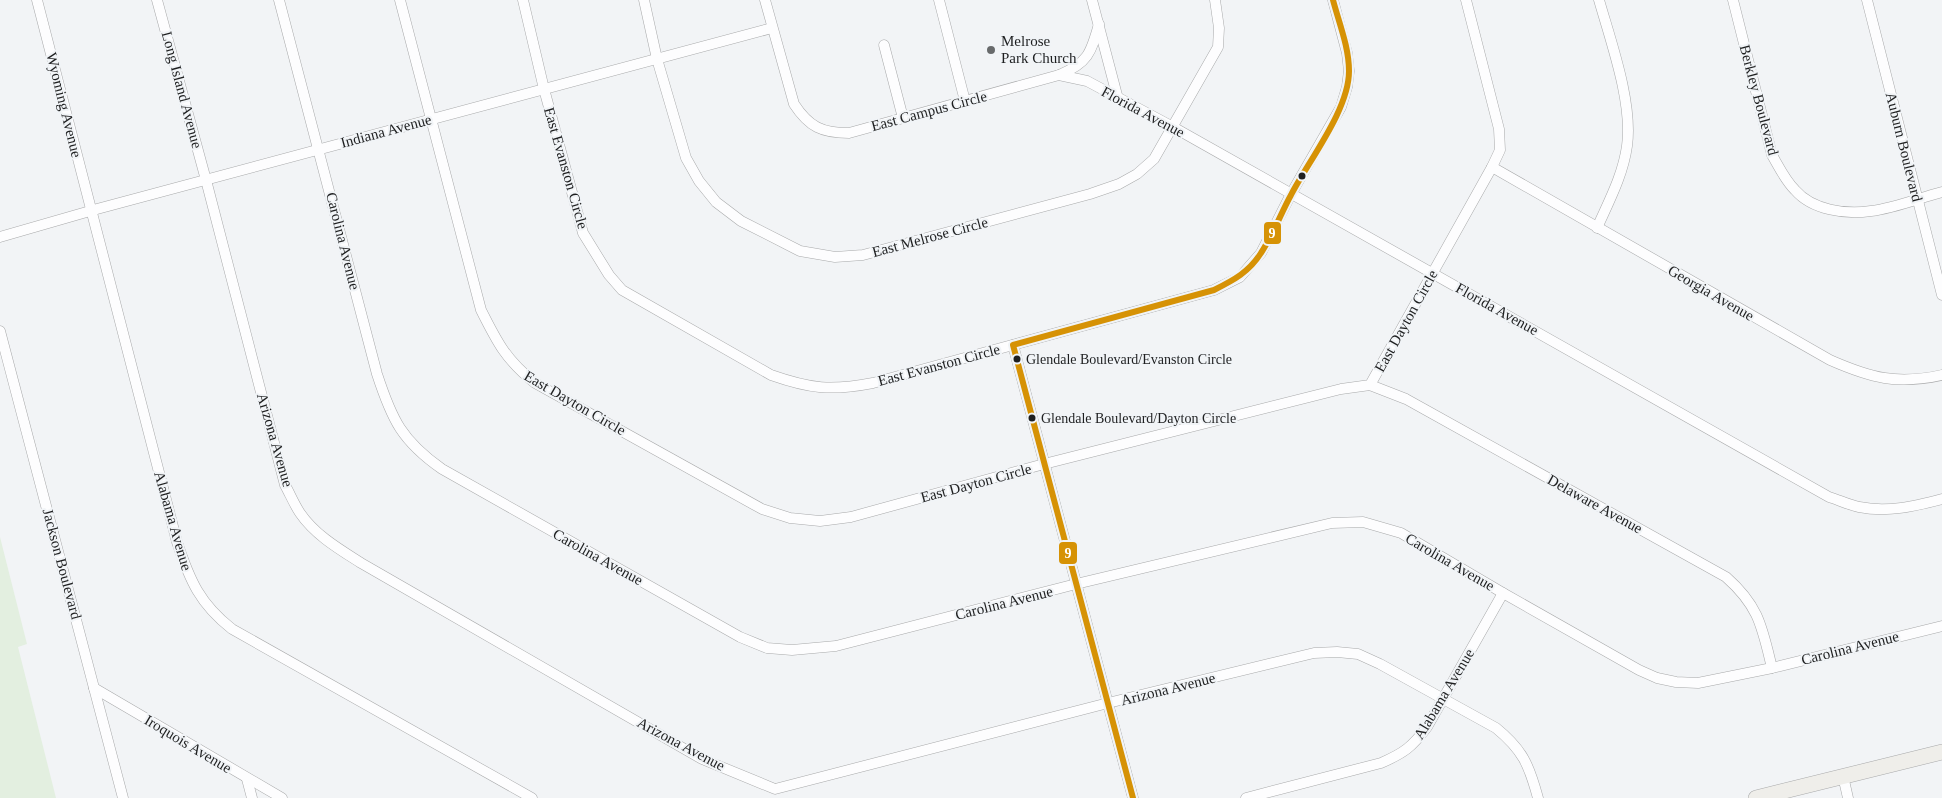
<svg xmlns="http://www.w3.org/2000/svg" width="1942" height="798" font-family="Georgia,serif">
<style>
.green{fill:#e3efe0}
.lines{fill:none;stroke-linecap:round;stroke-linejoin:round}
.minor-casing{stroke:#a8a9aa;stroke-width:11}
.secondary-casing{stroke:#a8a9aa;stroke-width:16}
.minor{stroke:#fdfdfe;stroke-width:10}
.secondary{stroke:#efeeea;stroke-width:15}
.bus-1-casing{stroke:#f1f4f7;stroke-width:10}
.bus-1{stroke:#d69205;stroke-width:6}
.poi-dot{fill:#686a6b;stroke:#f1f4f7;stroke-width:2}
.bus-dot{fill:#1e1f20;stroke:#f1f4f7;stroke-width:2}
.labels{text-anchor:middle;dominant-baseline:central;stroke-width:4;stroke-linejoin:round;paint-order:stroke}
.bus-label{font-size:14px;fill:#1e1f20;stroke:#f1f4f7;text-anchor:start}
.poi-label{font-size:15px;fill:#1e1f20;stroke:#f1f4f7;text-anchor:start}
.street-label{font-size:15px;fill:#1e1f20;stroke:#f1f4f7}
.line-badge{stroke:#f1f4f7;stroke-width:2}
.badge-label{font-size:14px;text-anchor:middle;font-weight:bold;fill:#fff}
</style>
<rect width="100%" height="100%" fill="#f2f4f6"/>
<polygon class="green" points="0,537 27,644 18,647 56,798 0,798"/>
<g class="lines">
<g class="minor-casing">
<g id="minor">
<path d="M37,0L177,542C190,581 200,604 232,629L532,798"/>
<path d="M157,0L206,180L285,485C290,494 294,504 300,513C315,535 339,549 361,563L702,759L775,789L1108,703L1314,653L1337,652L1358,654L1380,664L1496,728C1523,750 1529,765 1538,798"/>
<path d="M279,0L377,374C392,420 402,441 442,469L740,637L767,648L792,650L836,646L1076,584L1332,523L1363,522L1401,533L1503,593L1639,670L1657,678L1676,682L1698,683L1772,668L1942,626"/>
<path d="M400,0L481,310C497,342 506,360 535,383L762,509L790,518L820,521L851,517L1044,464L1341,389L1370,385L1492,167L1500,150L1499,129L1466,0"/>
<path d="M523,0L544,89L583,233L609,275L622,290L771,375C811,389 831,391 873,383L1214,290L1240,277L1261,253L1291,194L1341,107L1347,87L1349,71L1347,53L1333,0"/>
<polyline points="644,0 657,59 686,158 699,181 716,202 741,221 800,251 835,257 863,255 1090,194 1119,184 1137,174 1154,159 1218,47 1219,28 1215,0"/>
<path d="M765,0L794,104C809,127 822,133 849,133L1059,75C1088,63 1091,53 1099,24"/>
<polyline points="939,0 965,101"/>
<polyline points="1092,0 1118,99"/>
<path d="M1733,0L1772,155C1779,167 1785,180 1795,190C1812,210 1846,215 1871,211C1895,208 1919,198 1942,192"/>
<polyline points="1867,0 1942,295"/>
<polyline points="884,45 903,118"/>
<path d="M1059,75L1087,81L1173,127L1829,497C1839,500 1849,505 1859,507C1888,513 1915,506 1942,499"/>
<path d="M1492,167L1830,360C1871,378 1897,385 1942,375"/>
<path d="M1597,228C1609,201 1623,175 1627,146C1633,103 1611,42 1599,0"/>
<polyline points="0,237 97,209 772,28"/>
<polyline points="0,331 123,798"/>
<polyline points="1013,345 1133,798"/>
<path d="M1370,385L1406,399L1726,577C1759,606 1762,627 1772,668"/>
<polyline points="94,688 282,798"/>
<polyline points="1843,776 1848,798"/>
<polyline points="247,779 252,798"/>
<path d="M1246,798L1381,763C1404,753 1412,747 1427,727L1503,593"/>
</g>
</g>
<g class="secondary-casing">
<polyline id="secondary" points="1756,798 1942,752"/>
</g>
<use href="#minor" class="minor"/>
<use href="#secondary" class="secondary"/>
<g class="bus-1-casing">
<path id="bus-1" d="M1133,798L1013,345L1214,290C1234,280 1249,272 1261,253C1273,235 1281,213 1291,195C1309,160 1349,110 1349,71C1349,47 1339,23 1333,0"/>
</g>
<use href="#bus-1" class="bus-1"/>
</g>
<circle class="poi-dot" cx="991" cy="50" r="5"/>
<g class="bus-dot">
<circle cx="1302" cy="176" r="4.5"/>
<circle cx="1017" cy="359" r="4.5"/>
<circle cx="1032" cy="418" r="4.5"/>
</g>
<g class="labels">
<g class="bus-label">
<text x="1026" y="359">Glendale Boulevard/Evanston Circle</text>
<text x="1041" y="418">Glendale Boulevard/Dayton Circle</text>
</g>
<g class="poi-label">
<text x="1001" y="41">Melrose<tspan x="1001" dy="17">Park Church</tspan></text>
</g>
<g class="street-label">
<text transform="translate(182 90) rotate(75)">Long Island Avenue</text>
<text transform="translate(1759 100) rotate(75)">Berkley Boulevard</text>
<text transform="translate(64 105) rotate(76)">Wyoming Avenue</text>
<text transform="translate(929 111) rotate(-15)">East Campus Circle</text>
<text transform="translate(1143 112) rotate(28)">Florida Avenue</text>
<text transform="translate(386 131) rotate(-15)">Indiana Avenue</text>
<text transform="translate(1904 147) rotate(76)">Auburn Boulevard</text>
<text transform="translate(566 168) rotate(74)">East Evanston Circle</text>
<text transform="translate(930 237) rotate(-15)">East Melrose Circle</text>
<text transform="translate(343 241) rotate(76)">Carolina Avenue</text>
<text transform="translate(1711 293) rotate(30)">Georgia Avenue</text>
<text transform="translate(1497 309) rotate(29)">Florida Avenue</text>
<text transform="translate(1406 321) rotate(-61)">East Dayton Circle</text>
<text transform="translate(939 365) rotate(-15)">East Evanston Circle</text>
<text transform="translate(575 403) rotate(30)">East Dayton Circle</text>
<text transform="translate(275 440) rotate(74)">Arizona Avenue</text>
<text transform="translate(976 483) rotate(-15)">East Dayton Circle</text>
<text transform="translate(1595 504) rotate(29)">Delaware Avenue</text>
<text transform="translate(173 521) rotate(74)">Alabama Avenue</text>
<text transform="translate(598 557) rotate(29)">Carolina Avenue</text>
<text transform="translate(1450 562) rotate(30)">Carolina Avenue</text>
<text transform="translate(62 564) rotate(75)">Jackson Boulevard</text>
<text transform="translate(1004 603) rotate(-14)">Carolina Avenue</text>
<text transform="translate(1850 648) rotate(-14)">Carolina Avenue</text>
<text transform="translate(1168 689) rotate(-14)">Arizona Avenue</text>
<text transform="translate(1444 694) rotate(-59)">Alabama Avenue</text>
<text transform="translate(188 744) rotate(31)">Iroquois Avenue</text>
<text transform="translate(681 744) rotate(28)">Arizona Avenue</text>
</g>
</g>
<g class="line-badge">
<rect x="1263" y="221" width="19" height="24" rx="5" fill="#d69205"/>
<rect x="1058" y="541" width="20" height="24" rx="5" fill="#d69205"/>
</g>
<g class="badge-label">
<text x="1272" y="238">9</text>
<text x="1068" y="558">9</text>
</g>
</svg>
